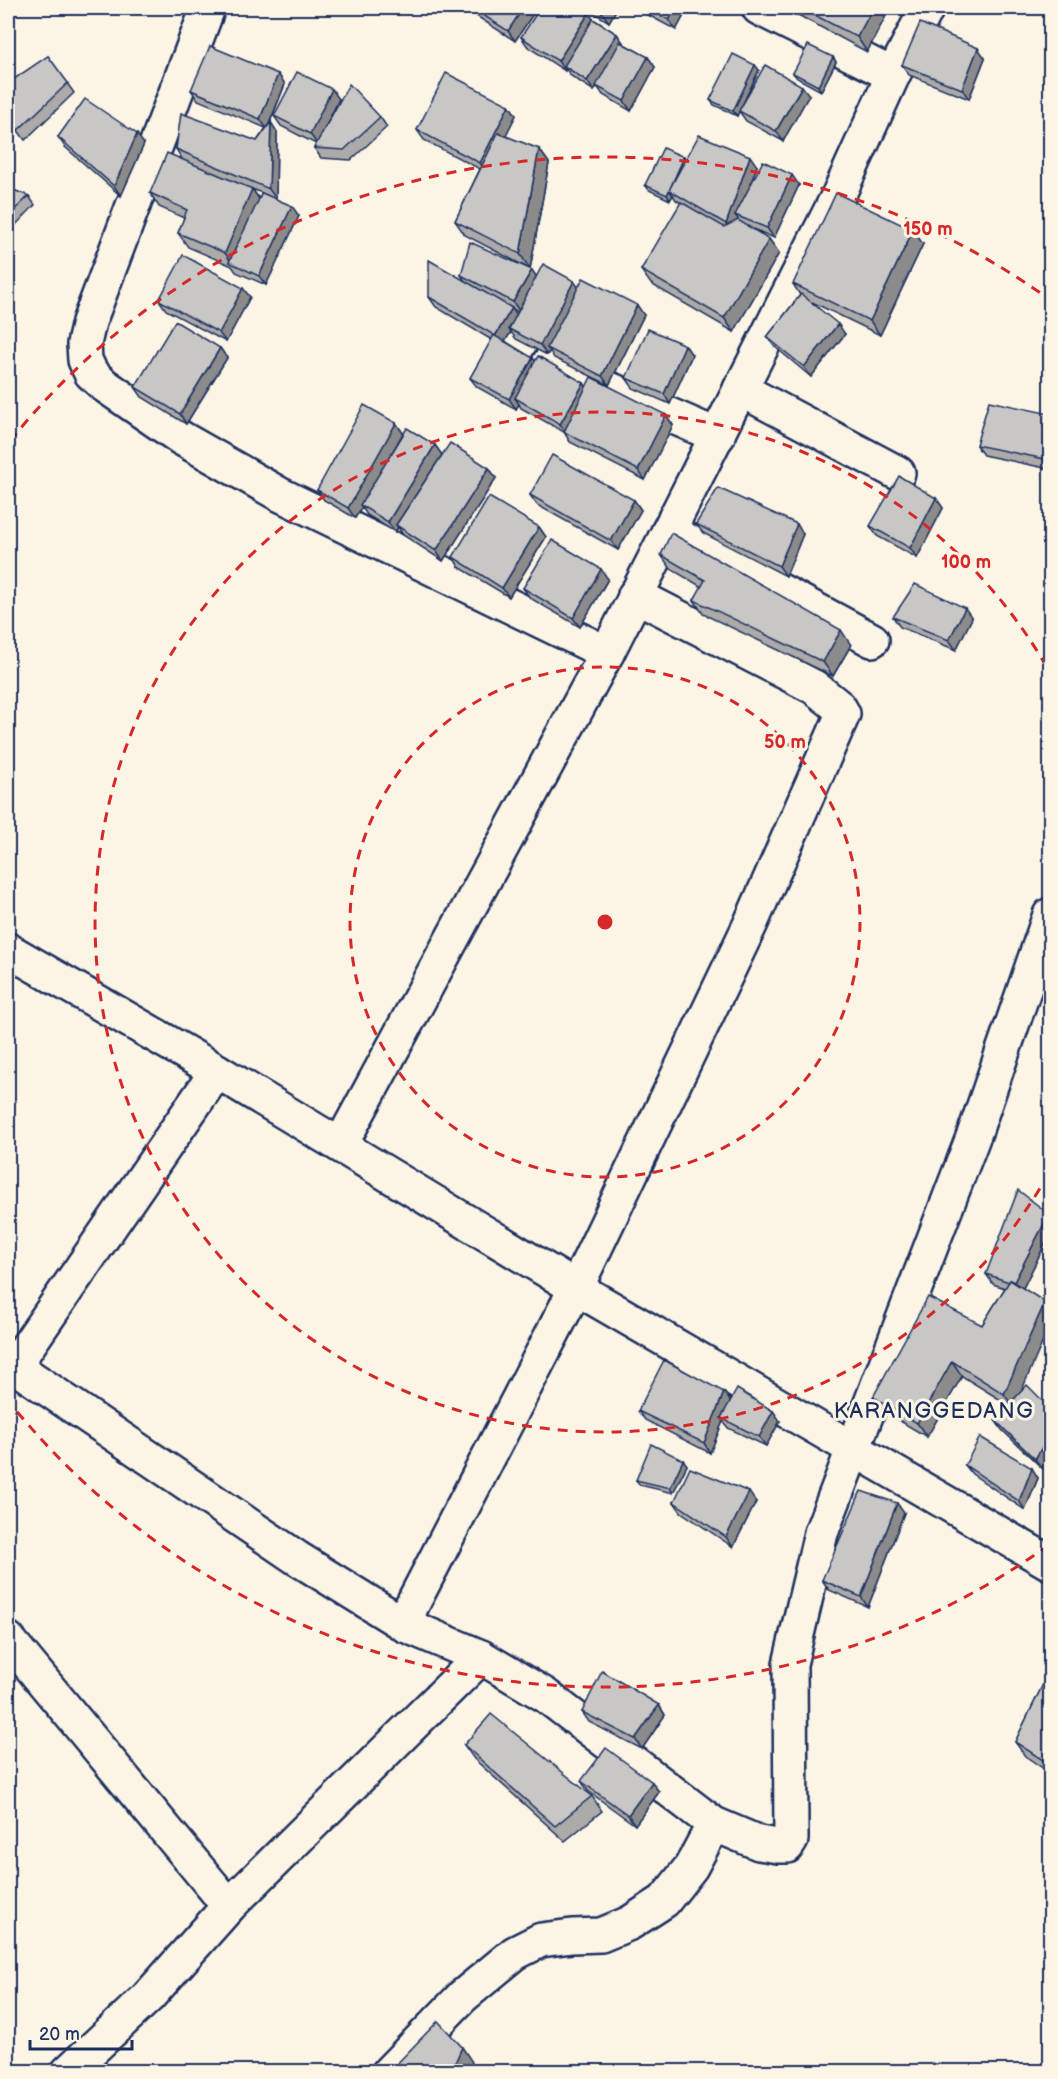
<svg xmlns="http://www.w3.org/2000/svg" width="1058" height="2079" font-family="'Balsamiq Sans',sans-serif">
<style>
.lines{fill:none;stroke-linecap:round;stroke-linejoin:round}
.street-casing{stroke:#1b2f5e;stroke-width:38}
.secondary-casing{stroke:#1b2f5e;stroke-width:38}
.street{stroke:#fcf5e5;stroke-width:33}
.secondary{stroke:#fcf5e5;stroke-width:33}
.wall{fill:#acabaa;stroke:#1b2f5e;stroke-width:1.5;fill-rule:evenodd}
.shaded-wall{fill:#8c8b8b;stroke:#1b2f5e;stroke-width:1.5}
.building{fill:#c8c7c6;stroke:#1b2f5e;stroke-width:1.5}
.ring{fill:none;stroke:#d62828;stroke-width:3;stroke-dasharray:10 8}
.labels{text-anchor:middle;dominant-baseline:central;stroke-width:6;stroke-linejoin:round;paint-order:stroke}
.quarter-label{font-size:22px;letter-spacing:1.5px;fill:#1b2f5e;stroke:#fcf5e5}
.centre{fill:#d62828;stroke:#fcf5e5;stroke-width:3}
.ring-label{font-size:18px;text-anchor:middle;font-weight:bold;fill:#d62828;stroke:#fcf5e5;stroke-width:6;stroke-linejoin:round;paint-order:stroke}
</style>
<rect width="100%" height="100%" fill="#fcf5e5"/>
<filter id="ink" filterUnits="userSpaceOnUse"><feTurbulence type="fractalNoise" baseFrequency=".0167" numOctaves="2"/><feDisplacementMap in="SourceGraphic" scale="12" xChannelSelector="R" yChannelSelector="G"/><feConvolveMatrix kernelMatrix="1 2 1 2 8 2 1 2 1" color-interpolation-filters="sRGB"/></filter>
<g filter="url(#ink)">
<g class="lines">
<g class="street-casing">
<g id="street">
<polyline points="208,8 89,322 84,344 85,360 91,373 104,385 181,438 279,494 607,653"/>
<polyline points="759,8 893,75"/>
<polyline points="549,363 718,436"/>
<polyline points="740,389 898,473"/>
<polyline points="669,531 872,640"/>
<polyline points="341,1144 607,653 839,194 893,75 927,8"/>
<polyline points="8,1362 297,1558 405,1625 481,1657 229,1906 148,1997 68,2072"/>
<polyline points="8,1372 14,1366 217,1071"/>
<polyline points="405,1625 411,1607 576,1288 750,925 843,714 839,707 814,687 635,595"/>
<polyline points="8,1639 229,1906"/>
<polyline points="481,1657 545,1695 714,1824 759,1843 778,1846 787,1846 791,1840 790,1664 821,1533 975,1132 1050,915"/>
<polyline points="389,2072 463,1996 515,1953 541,1940 572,1936 601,1935 630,1923 664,1901 691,1867 714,1824"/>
</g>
</g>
<g class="secondary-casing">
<polyline id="secondary" points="8,950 217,1071 576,1288 1050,1563"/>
</g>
<use href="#street" class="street"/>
<use href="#secondary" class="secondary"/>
</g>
<g class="wall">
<polygon points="464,8 537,8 515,41"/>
<polygon points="586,8 617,8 609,22"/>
<polygon points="635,8 688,8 676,30"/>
<polygon points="785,8 890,8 867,52"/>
<polygon points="593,19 617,34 624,44 648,57 655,67 631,111 603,95 597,86 594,91 571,76 566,69 565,71 528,47 521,37"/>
<polygon points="48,56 74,93 25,140 8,117 8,74 14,79"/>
<polygon points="833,57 836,62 821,91 797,78 793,73"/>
<polygon points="985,58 969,99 909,75 902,65"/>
<polygon points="755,65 759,70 737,116 714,105 710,100"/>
<path d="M278,74L285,84L269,125L277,132L276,199L299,216L266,285L236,272L232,266L188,247L178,233L184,218L159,207L150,193L182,159L176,149L257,141L266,128L198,100L191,90ZM252,189L262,193L259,199Z"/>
<polygon points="809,95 783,141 746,121 739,111"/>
<polygon points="339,99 319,139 380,117 387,127 351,160 321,158 314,148 316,144 281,126 274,116"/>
<polygon points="509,105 516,115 505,136 539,149 549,163 530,269 465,235 455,221 480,169 424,140 417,130"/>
<polygon points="58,137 144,144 121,196 65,147"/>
<polygon points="684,157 686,159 757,166 749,187 799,185 774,238 754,229 769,239 779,253 734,332 651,284 641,270 683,204 676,200 673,195 670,200 649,190 645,185"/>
<polygon points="8,188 29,196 35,205 8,233"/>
<polygon points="923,244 880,335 812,302 845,334 811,377 774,346 767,337 800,295 793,284"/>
<path d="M461,275L536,277L579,287L644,315L609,385L554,358L550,351L547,355L516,339L511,332L505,341L536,361L584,383L586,387L666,415L673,425L645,480L570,442L564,432L521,408L519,404L516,409L477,387L470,378L492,340L436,307L429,297L465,281ZM508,306L518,312L516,315Z"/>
<polygon points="250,297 226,342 166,310 159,300"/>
<polygon points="685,345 692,355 670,404 633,388 626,378"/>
<polygon points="220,348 227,358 186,424 142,397 135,387"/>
<polygon points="1050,414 1050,469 983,455 976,445"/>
<polygon points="396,423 403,433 391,454 435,445 442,455 489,468 496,478 443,561 403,535 398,527 395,532 367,515 362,507 355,518 324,500 317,490"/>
<polygon points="530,495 634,500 641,510 618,550 537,505"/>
<polygon points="936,498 943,508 917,558 877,536 870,526"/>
<polygon points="696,524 803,534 786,576 703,533"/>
<polygon points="539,527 546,537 509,597 459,567 453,557"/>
<polygon points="661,555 851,645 833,676 703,614 694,600 702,587 671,569"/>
<polygon points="608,579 580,627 530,598 523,588"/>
<polygon points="893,617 972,618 956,650 900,627"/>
<polygon points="1050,1234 1023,1288 1021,1391 1042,1468 1002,1430 995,1420 1009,1405 962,1376 927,1437 883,1411 873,1397 982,1325 1005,1288 993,1284 986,1274"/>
<polygon points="724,1392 730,1401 773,1411 780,1421 766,1446 728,1428 723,1421 710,1453 645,1420 638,1411"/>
<polygon points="683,1460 687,1465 673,1493 640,1485 636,1480"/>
<polygon points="965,1465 1038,1478 1025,1510 972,1474"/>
<polygon points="674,1502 756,1502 733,1547 681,1512"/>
<polygon points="904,1513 868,1607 829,1590 822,1580"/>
<polygon points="1050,1670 1050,1773 1025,1756 1015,1742"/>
<polygon points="659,1705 665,1715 642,1749 589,1722 582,1712"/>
<polygon points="464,1745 592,1796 602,1811 565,1841 474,1759"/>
<polygon points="581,1781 652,1782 659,1792 635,1825 588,1791"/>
</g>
<g class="shaded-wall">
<polygon points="523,8 537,8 515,41 508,31"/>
<polygon points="604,8 617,8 609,22 602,12"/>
<polygon points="676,8 688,8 676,30 669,20"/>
<polygon points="873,8 890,8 867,52 857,37"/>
<polygon points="589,13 596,23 564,66 566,69 565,71 558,61"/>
<polygon points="617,34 624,44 594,91 587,81"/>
<polygon points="978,48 985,58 969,99 962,89"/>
<polygon points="648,57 655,67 631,111 624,101"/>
<polygon points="833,57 836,62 821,91 818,86"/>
<polygon points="755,65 759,70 737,116 733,111"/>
<polygon points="278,74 285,84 267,129 260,119"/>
<polygon points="802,86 809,95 783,141 776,131"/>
<polygon points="332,89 339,99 317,144 310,134"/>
<polygon points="509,105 516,115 487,173 480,163"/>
<polygon points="271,122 277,132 276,199 269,189"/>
<polygon points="137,134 144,144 121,196 114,186"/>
<polygon points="539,149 549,163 530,269 520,254"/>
<polygon points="750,156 757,166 739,216 735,215 738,219 733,234 726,224"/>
<polygon points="684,157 688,162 669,190 673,195 670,200 667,195"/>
<polygon points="792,175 799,185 774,238 767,228"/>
<polygon points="252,189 262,203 232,263 225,253"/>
<polygon points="292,206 299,216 266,285 259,276"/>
<polygon points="913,230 923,244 880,335 870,321"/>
<polygon points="769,239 779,253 734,332 724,318"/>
<polygon points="532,270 539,280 520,312 513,302"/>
<polygon points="574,281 581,291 547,348 550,351 547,355 540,345"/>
<polygon points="243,288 250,297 226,342 219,333"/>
<polygon points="637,305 644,315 609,385 602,376"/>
<polygon points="512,308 519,318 509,329 511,332 502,346 495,336"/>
<polygon points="838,324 845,334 811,377 804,367"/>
<polygon points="685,345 692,355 670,404 664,394"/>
<polygon points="220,348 227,358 186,424 180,414"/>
<polygon points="533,358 540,367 515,398 519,404 516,409 509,399"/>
<polygon points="584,383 590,393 567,434 560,424"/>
<polygon points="666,415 673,425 645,480 638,470"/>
<polygon points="396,423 403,433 362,506 360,505 362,507 355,518 348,508"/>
<polygon points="435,445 442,455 396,525 398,527 395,532 388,522"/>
<polygon points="489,468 496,478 443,561 436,551"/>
<polygon points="936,498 943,508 917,558 910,548"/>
<polygon points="634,500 641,510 618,550 611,541"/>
<polygon points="797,524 803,534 786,576 779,566"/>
<polygon points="539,527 546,537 509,597 502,588"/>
<polygon points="601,569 608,579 580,627 573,618"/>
<polygon points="965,608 972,618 956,650 949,640"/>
<polygon points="841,630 851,645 833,676 823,662"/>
<polygon points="1049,1214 1050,1216 1050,1234 1020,1294 1013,1284"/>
<polygon points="1045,1302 1050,1310 1050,1325 1014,1408 1004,1394"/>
<polygon points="952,1361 962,1376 927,1437 917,1423"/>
<polygon points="724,1392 731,1402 721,1418 723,1421 710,1453 704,1443"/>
<polygon points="773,1411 780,1421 766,1446 759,1437"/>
<polygon points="1050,1434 1050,1455 1042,1468 1035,1459"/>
<polygon points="683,1460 687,1465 673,1493 670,1488"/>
<polygon points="1032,1468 1038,1478 1025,1510 1019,1501"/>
<polygon points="749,1492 756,1502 733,1547 726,1537"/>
<polygon points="897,1503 904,1513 868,1607 861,1597"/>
<polygon points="659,1705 665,1715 642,1749 635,1739"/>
<polygon points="652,1782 659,1792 635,1825 628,1815"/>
<polygon points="462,2047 472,2062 467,2072 451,2072"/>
</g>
<g class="building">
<polygon points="472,8 523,8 508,31"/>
<polygon points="540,8 580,8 589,13 558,61 521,37"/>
<polygon points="595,8 604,8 602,12"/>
<polygon points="646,8 676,8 669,20"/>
<polygon points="801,8 873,8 857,37"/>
<polygon points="593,19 617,34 587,81 564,66"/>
<polygon points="920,23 978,48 962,89 902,65"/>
<polygon points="620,42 648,57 624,101 596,86"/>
<polygon points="808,45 833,57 818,86 793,73"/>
<polygon points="210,46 278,74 260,119 191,90"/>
<polygon points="733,54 755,65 733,111 710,100"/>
<polygon points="48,56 68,83 18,130 8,116 8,74 14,79"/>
<polygon points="765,65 802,86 776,131 739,111"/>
<polygon points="297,72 332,89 310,134 274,116"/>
<polygon points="446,73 509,105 480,163 417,130"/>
<polygon points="349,84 380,117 344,150 314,148"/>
<polygon points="85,99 137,134 114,186 58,137"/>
<polygon points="181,113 257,141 271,122 269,189 176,149"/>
<polygon points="498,133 539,149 520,254 455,221"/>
<polygon points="699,135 750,156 726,224 669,190"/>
<polygon points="663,148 684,157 667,195 645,185"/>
<polygon points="167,153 252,189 225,253 178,233 187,210 150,193"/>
<polygon points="763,161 792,175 767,228 735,215"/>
<polygon points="8,188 29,196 8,216"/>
<polygon points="262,193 292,206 259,276 229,262"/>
<polygon points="836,193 913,230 870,321 793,284"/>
<polygon points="681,202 724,227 738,220 769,239 724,318 641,270"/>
<polygon points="470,242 532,270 513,302 461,275"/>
<polygon points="183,255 243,288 219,333 159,300"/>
<polygon points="429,260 512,308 495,336 533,358 509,399 470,378 494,335 429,297"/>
<polygon points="543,264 574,281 540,345 509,329"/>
<polygon points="583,278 637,305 602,376 547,348"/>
<polygon points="801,294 838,324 804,367 767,337"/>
<polygon points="175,321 220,348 180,414 135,387"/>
<polygon points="648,329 685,345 664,394 626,378"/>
<polygon points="538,356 584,383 560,424 515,398"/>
<polygon points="591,377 666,415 638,470 564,432"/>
<polygon points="989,401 1050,414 1050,460 976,445"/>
<polygon points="364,405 396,423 348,508 317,490"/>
<polygon points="407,428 435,445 388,522 360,505"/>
<polygon points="450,443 489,468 436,551 396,525"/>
<polygon points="552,455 634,500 611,541 530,495"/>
<polygon points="899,476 936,498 910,548 870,526"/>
<polygon points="718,488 797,524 779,566 696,524"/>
<polygon points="489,497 539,527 502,588 453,557"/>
<polygon points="671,533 841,630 823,662 694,600 705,580 661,555"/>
<polygon points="552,540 601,569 573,618 523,588"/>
<polygon points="915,584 965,608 949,640 893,617"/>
<polygon points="1018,1190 1049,1214 1014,1282 1010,1280 1009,1282 986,1274"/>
<polygon points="1010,1280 1045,1302 1004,1394 952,1361 917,1423 873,1397 928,1297 982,1325"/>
<polygon points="664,1360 724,1392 704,1443 638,1411"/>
<polygon points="1027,1385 1050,1408 1050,1434 1035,1459 995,1420"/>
<polygon points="737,1389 773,1411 759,1437 721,1418"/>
<polygon points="980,1437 1032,1468 1019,1501 965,1465"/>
<polygon points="651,1444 683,1460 670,1488 636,1480"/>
<polygon points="690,1468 749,1492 726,1537 674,1502"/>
<polygon points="861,1491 897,1503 861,1597 822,1580"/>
<polygon points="1050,1670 1050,1760 1049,1764 1015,1742"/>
<polygon points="602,1671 659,1705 635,1739 582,1712"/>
<polygon points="491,1714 592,1796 555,1826 464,1745"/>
<polygon points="606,1748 652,1782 628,1815 581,1781"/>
<polygon points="438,2021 462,2047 451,2072 389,2072"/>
</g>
</g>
<g class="ring">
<circle cx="605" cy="922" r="255"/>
<path d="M1049 1173A510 510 0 1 1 1049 671"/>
<path d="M1049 1545A765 765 0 0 1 10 1403M10 441A765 765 0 0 1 1049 299"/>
</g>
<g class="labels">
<g class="quarter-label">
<text x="934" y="1411">KARANGGEDANG</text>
</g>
</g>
<circle cx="605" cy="922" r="9" class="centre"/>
<g class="ring-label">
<text x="928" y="235">150 m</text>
<text x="966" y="568">100 m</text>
<text x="785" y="748">50 m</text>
</g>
<rect width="1058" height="2079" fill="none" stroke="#fcf5e5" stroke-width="30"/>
<rect x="15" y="15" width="1028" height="2049" fill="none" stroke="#1b2f5e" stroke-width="2" filter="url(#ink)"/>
<path d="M30 2040v9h102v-9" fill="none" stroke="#1b2f5e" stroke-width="3"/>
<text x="39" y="2040" font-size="18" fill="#1b2f5e" stroke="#fcf5e5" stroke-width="4.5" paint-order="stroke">20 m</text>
</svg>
